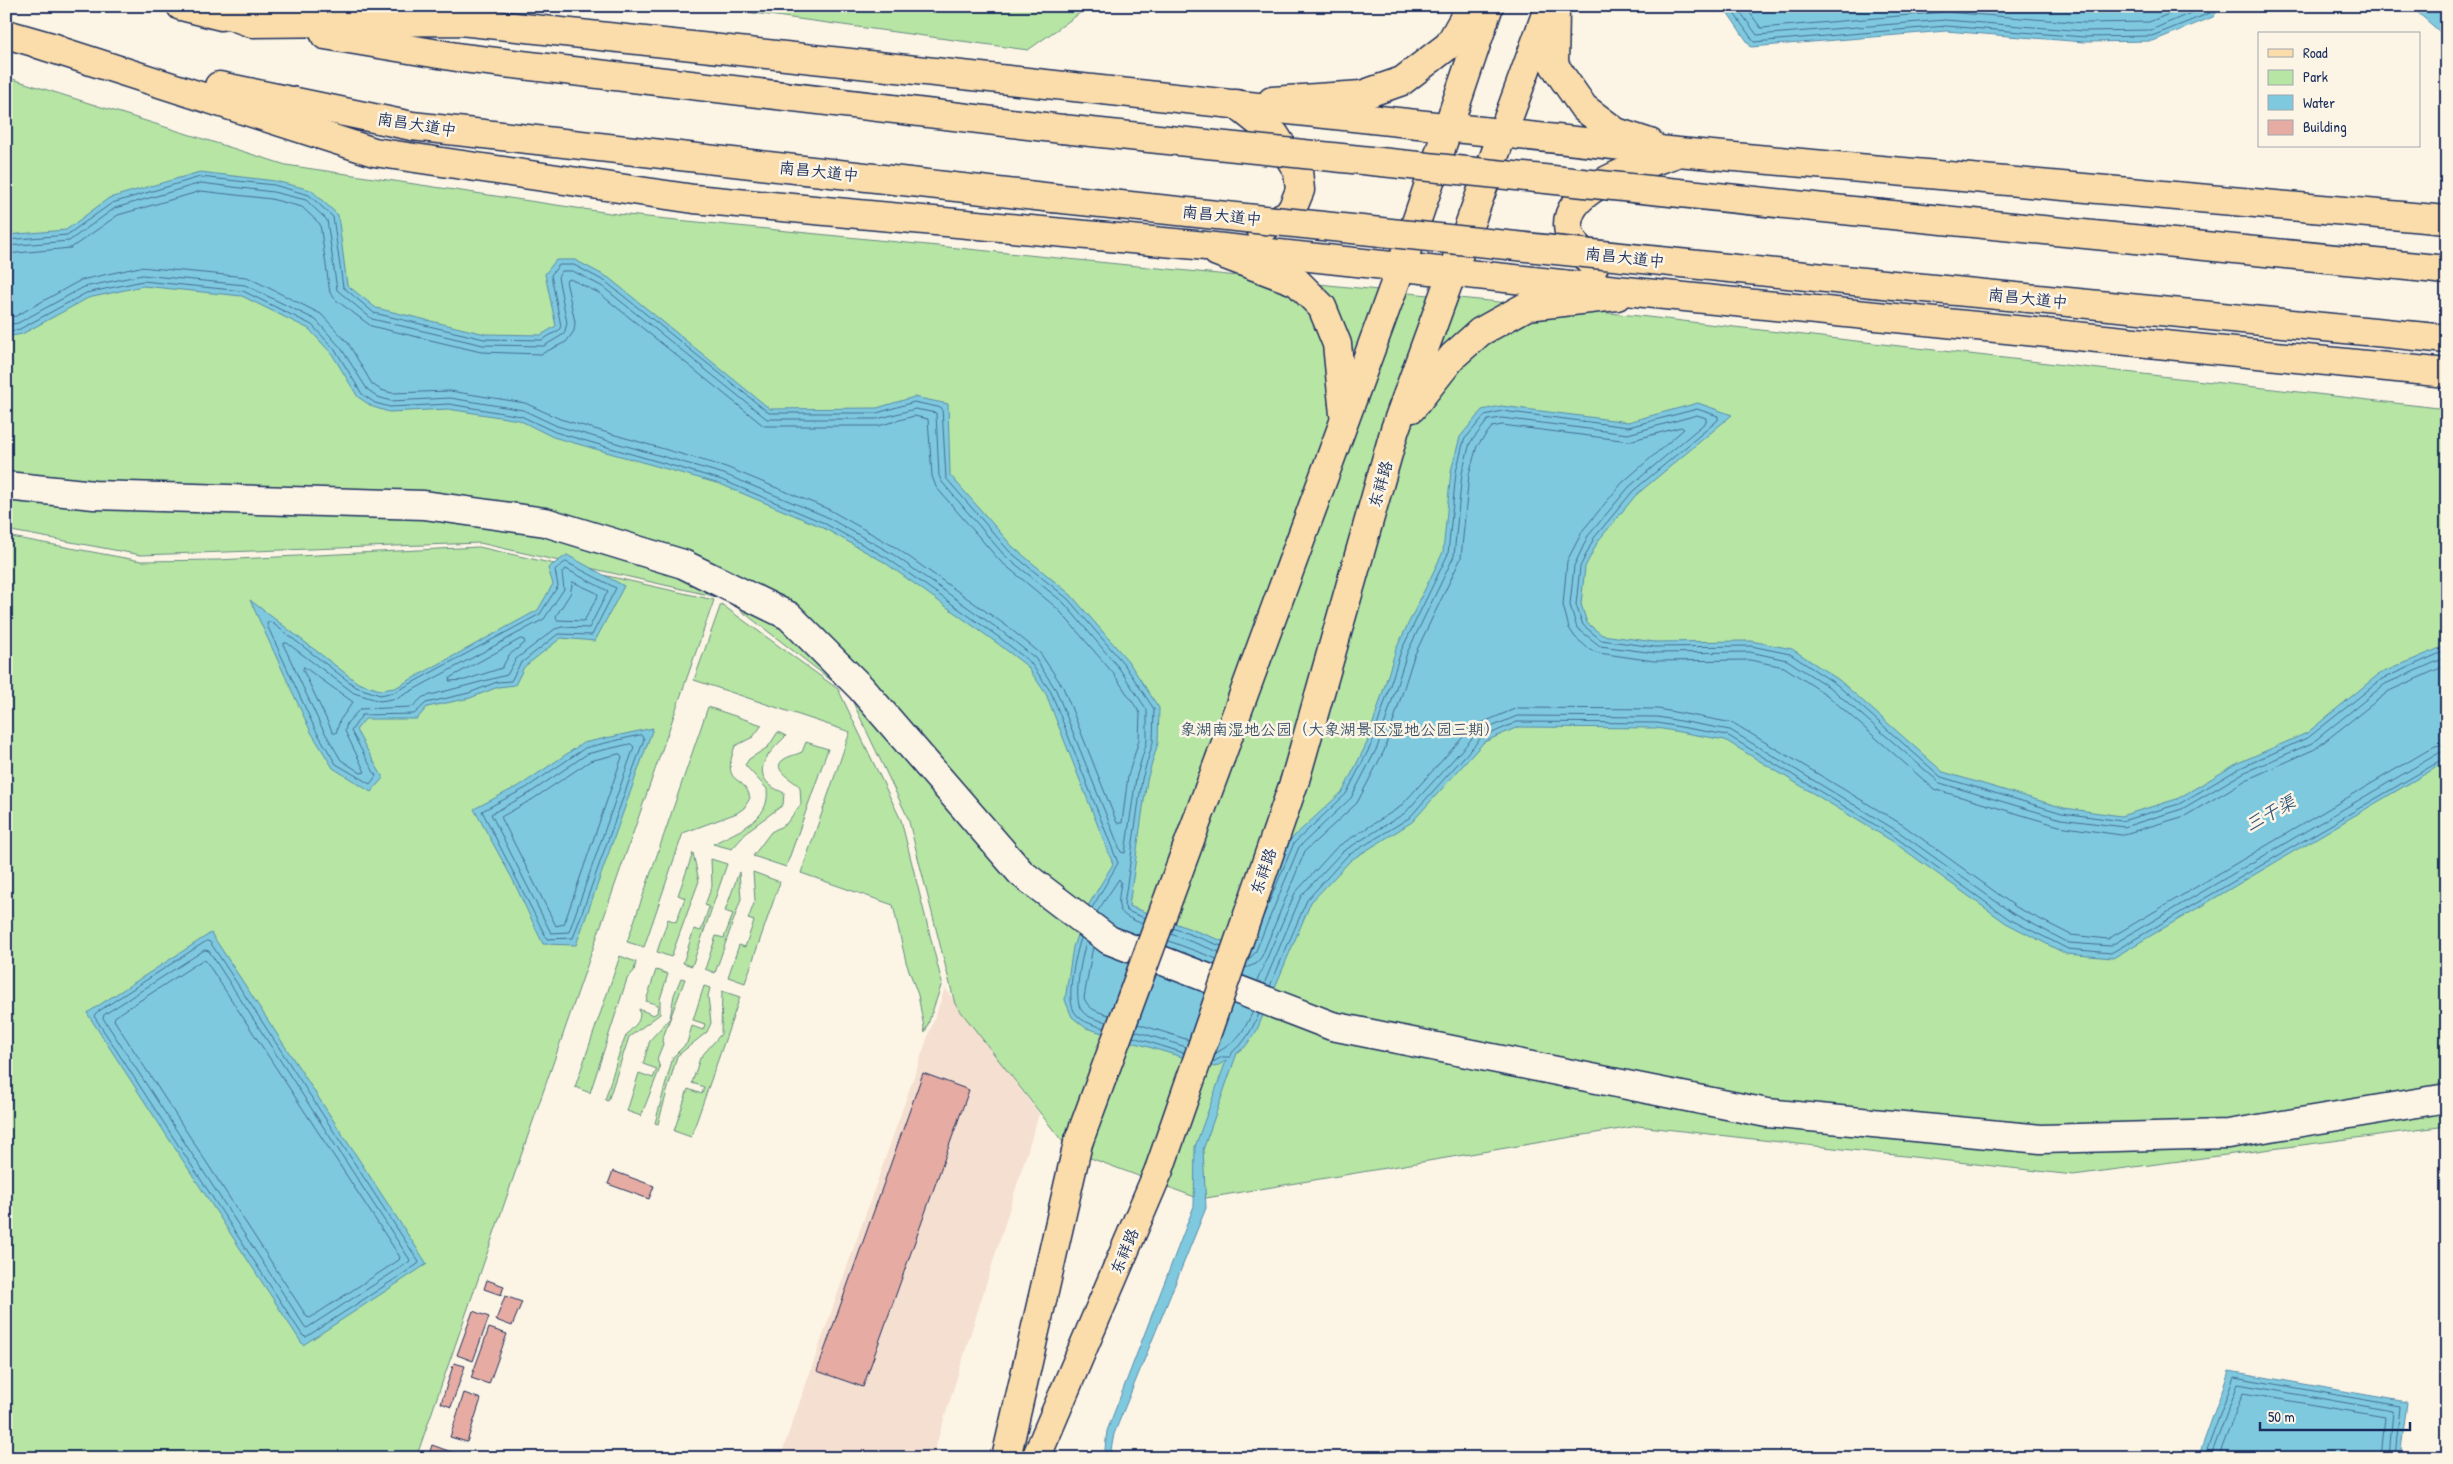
<svg xmlns="http://www.w3.org/2000/svg" width="2453" height="1464" font-family="'Patrick Hand','LXGW WenKai TC',sans-serif">
<style>
.built{fill:#f5dfd1}
.green{fill:#b6e5a4;stroke:#688a81}
.water{fill:#7fc9df;stroke:#578bab}
.lines{fill:none;stroke-linecap:round;stroke-linejoin:round}
.shore{stroke:#436d92;stroke-width:1}
.building{fill:#e6aca3;stroke:#1b2f5e}
.minor-casing{stroke:#1b2f5e;stroke-width:31}
.major-casing{stroke:#1b2f5e;stroke-width:31}
.highway-casing{stroke:#1b2f5e;stroke-width:31}
.minor{stroke:#fcf5e5;stroke-width:28}
.major{stroke:#fbddab;stroke-width:28}
.highway{stroke:#fbddab;stroke-width:28}
.major-bridge-casing{stroke:#1b2f5e;stroke-width:31;stroke-linecap:butt}
.highway-bridge-casing{stroke:#1b2f5e;stroke-width:31;stroke-linecap:butt}
.major-bridge{stroke:#fbddab;stroke-width:28}
.highway-bridge{stroke:#fbddab;stroke-width:28}
.labels{text-anchor:middle;dominant-baseline:central;stroke-width:5;stroke-linejoin:round;paint-order:stroke}
.street-label{font-size:16px;fill:#1b2f5e;stroke:#fcf5e5}
.park-label{font-size:16px;fill:#3a536c;stroke:#fcf5e5}
.water-label{font-size:18px;font-style:italic;fill:#34567e;stroke:#fcf5e5}
</style>
<rect width="100%" height="100%" fill="#fcf5e5"/>
<filter id="ink" filterUnits="userSpaceOnUse"><feTurbulence type="fractalNoise" baseFrequency=".02" numOctaves="2"/><feDisplacementMap in="SourceGraphic" scale="10" xChannelSelector="R" yChannelSelector="G"/><feConvolveMatrix kernelMatrix="1 2 1 2 8 2 1 2 1" color-interpolation-filters="sRGB"/></filter>
<g filter="url(#ink)">
<polygon class="built" points="945,988 1039,1114 932,1458 780,1458"/>
<g class="green">
<polygon points="702,6 1090,6 1028,50"/>
<polygon points="6,77 286,165 617,214 1639,316 2447,409 2447,1126 2073,1175 1638,1126 1200,1199 1069,1150 955,1004 908,818 849,694 726,599 480,543 141,555 6,530"/>
<polygon points="6,536 141,561 217,560 479,547 714,600 416,1458 6,1458"/>
<polygon points="721,604 838,689 901,820 942,983 925,1033 918,995 906,962 893,905 801,873 850,732 694,680"/>
<path d="M708,707L762,725L753,737L735,746C720,788 745,773 750,798L744,808L737,813L683,833L644,947L627,942Z"/>
<path d="M778,732L786,736C774,748 750,768 770,785C774,789 779,790 784,793L783,805L750,829L732,849L713,844C737,831 771,821 767,789L745,765L749,759L768,747Z"/>
<path d="M806,742L828,749L786,867L753,856L771,832L786,824L801,804L800,787C795,781 770,770 783,760C788,756 796,755 802,752Z"/>
<polygon points="693,853 699,881 671,957 657,952 668,919 676,922 685,898 678,895"/>
<polygon points="711,859 727,864 692,966 683,963 694,929 701,931 709,907 705,905 712,886"/>
<polygon points="739,872 741,899 715,973 705,969 716,936 724,938 733,914 725,911"/>
<polygon points="753,872 780,882 745,983 728,977 739,945 745,947 754,921 748,919 755,901"/>
<polygon points="620,956 636,962 634,971 627,979 590,1093 575,1087"/>
<path d="M656,970L668,974L660,999V1014L629,1037L608,1101L605,1100C612,1079 617,1056 626,1036C632,1026 643,1023 639,1009L653,1015L657,1013L658,1005L646,1001Z"/>
<polygon points="681,978 685,979 662,1040 663,1044 657,1059 660,1068 641,1116 627,1111 639,1073 653,1078 657,1069 643,1064 650,1040 670,1018 674,995"/>
<polygon points="704,986 710,988 708,996 711,1023 707,1032 677,1056 658,1124 655,1123 673,1057 687,1043 692,1026 703,1030 705,1024 693,1020"/>
<polygon points="722,991 740,997 691,1137 674,1131 688,1089 702,1094 704,1087 692,1083 700,1058 721,1034"/>
</g>
<g class="water">
<polygon points="1723,6 2221,6 2213,17 2153,41 2084,42 1946,31 1751,47"/>
<polygon points="2414,6 2447,6 2447,38 2416,11"/>
<polygon points="200,172 275,181 311,190 338,215 347,285 376,308 485,334 541,335 556,326 545,274 556,260 575,260 609,278 770,409 877,408 914,397 948,404 950,475 1013,547 1071,595 1128,661 1159,708 1158,743 1147,780 1129,906 1244,949 1290,840 1343,791 1367,743 1396,649 1443,552 1451,471 1460,437 1482,410 1501,406 1628,422 1698,403 1732,415 1636,495 1598,541 1585,567 1581,604 1587,623 1602,635 1655,642 1751,641 1792,649 1839,680 1943,772 2064,808 2121,816 2177,799 2238,763 2307,733 2379,674 2447,645 2447,761 2113,958 2066,954 2006,923 1892,841 1725,740 1657,728 1518,727 1484,742 1412,822 1351,860 1311,902 1256,1032 1245,1047 1237,1053 1203,1150 1206,1208 1114,1434 1111,1450 1113,1458 1104,1458 1107,1431 1194,1206 1195,1147 1226,1061 1215,1067 1086,1028 1072,1017 1065,1000 1073,947 1085,911 1113,864 1046,694 1027,666 997,643 884,562 820,526 720,484 553,437 519,420 448,409 389,412 373,407 358,397 332,354 309,329 242,296 143,286 88,298 22,334 6,337 6,235 66,230 109,198"/>
<polygon points="567,555 624,586 595,641 561,638 524,667 515,685 498,687 470,698 427,707 417,719 365,719 356,730 383,778 371,792 333,768 311,732 250,600 358,683 380,690 395,688 538,610 553,584 548,568"/>
<polygon points="653,728 576,945 543,944 512,878 474,809 524,783 583,743"/>
<polygon points="211,933 427,1264 303,1345 87,1013"/>
<polygon points="2229,1371 2407,1402 2400,1458 2198,1458"/>
</g>
<g class="lines">
<g class="shore">
<polyline points="1729,6 1754,42 1946,26 2084,37 2152,36 2210,13 2215,6"/>
<polyline points="1736,6 1757,35 1945,20 2084,31 2151,30 2207,6"/>
<polyline points="1745,6 1761,28 1945,12 2085,23 2149,22 2189,6"/>
<polyline points="6,240 67,235 112,203 200,177 274,185 309,195 333,217 343,287 374,313 484,339 542,340 559,330 561,326 551,275 559,265 574,265 606,282 769,413 877,413 914,402 942,408 946,478 1009,551 1068,599 1124,664 1154,709 1153,742 1142,779 1124,905 1127,911 1145,918"/>
<polyline points="6,246 69,241 115,208 201,183 273,192 306,200 327,220 337,290 372,319 483,345 544,346 564,334 567,323 558,277 562,271 573,271 603,287 767,419 877,419 915,409 936,413 939,476 942,482 1004,555 1064,603 1119,668 1147,710 1147,741 1136,778 1125,853 1121,852 1056,690 1035,658 1004,633 891,553 825,516 724,474 557,426 523,410 450,398 391,401 378,397 367,389 341,348 316,320 245,285 142,275 84,287 18,323 6,325"/>
<polyline points="6,254 71,248 118,215 201,191 271,199 302,207 320,224 330,293 336,300 371,326 481,352 541,354 566,342 574,331 575,322 566,281 570,279 599,293 764,426 878,426 914,416 928,419 932,476 936,487 999,560 1058,609 1113,673 1140,713 1139,740 1128,776 1122,823 1117,823 1063,687 1040,653 1008,627 895,547 828,509 726,467 560,419 525,403 450,391 392,393 381,390 372,384 348,343 321,314 247,277 140,267 81,280 16,316 6,318"/>
<polyline points="6,332 20,329 86,293 143,281 243,291 312,325 336,351 362,394 375,403 390,407 449,404 521,416 555,432 722,480 822,522 887,558 1000,638 1030,662 1051,692 1118,863 1092,908"/>
<polygon points="566,562 616,588 592,635 558,634 520,664 511,681 497,682 469,693 426,703 414,714 362,715 351,731 376,776 370,784 336,764 315,729 267,625 268,622 271,622 356,687 380,695 395,692 540,614 558,586 555,570"/>
<polygon points="566,569 608,591 589,628 562,627 555,629 516,659 507,675 423,697 412,707 360,709 347,723 345,731 365,772 361,773 341,760 321,726 284,646 284,643 287,643 354,693 380,701 398,698 544,619 564,589 562,573"/>
<polygon points="573,582 597,593 598,596 584,621 557,620 556,616 570,594"/>
<polygon points="521,639 524,640 525,643 509,655 502,668 465,680 449,681 450,678"/>
<polygon points="304,667 353,702 340,720 336,733 333,733 303,670"/>
<polygon points="641,735 644,739 573,938 547,939 482,811 526,788 585,748"/>
<polygon points="631,744 634,747 569,932 551,933 491,814 530,793 587,754"/>
<polygon points="620,754 622,757 564,924 556,926 501,817 533,799 590,761"/>
<path d="M1097,912L1119,879L1121,882C1117,910 1115,913 1143,924"/>
<polyline points="1262,919 1294,843 1346,794 1371,745 1401,651 1448,554 1456,472 1464,440 1485,415 1502,411 1628,427 1697,409 1718,416 1718,420 1633,491 1594,538 1580,567 1576,605 1583,625 1601,640 1655,647 1751,646 1790,654 1836,684 1941,777 2062,813 2122,821 2179,804 2240,768 2309,737 2382,679 2447,650"/>
<polyline points="1173,928 1221,946"/>
<polyline points="1171,934 1219,952"/>
<path d="M1081,938C1076,954 1064,1001 1076,1014C1083,1023 1095,1025 1104,1028"/>
<polygon points="207,941 210,942 419,1262 418,1264 306,1337 303,1336 94,1016 96,1013"/>
<polyline points="1169,941 1217,959"/>
<path d="M1086,942C1082,956 1072,1000 1082,1011C1088,1018 1098,1020 1107,1022"/>
<path d="M1093,946L1084,998C1089,1010 1098,1012 1109,1015"/>
<polygon points="205,950 209,951 410,1260 409,1262 307,1328 305,1327 103,1018 104,1015"/>
<polygon points="203,960 206,961 400,1257 399,1260 310,1318 307,1317 114,1020 115,1017"/>
<polyline points="1248,960 1255,953 1299,847 1351,798 1377,748 1407,653 1454,556 1462,473 1470,443 1488,420 1502,418 1628,434 1697,415 1706,418 1706,422 1629,487 1588,536 1574,566 1570,605 1577,628 1600,646 1655,653 1750,652 1787,660 1832,689 1940,783 2061,819 2124,827 2182,809 2243,773 2312,743 2385,684 2447,657"/>
<polyline points="1245,968 1256,964 1262,956 1305,851 1357,803 1384,751 1414,656 1461,558 1469,474 1477,446 1492,427 1502,425 1629,441 1681,427 1684,429 1622,483 1583,530 1567,561 1563,605 1569,628 1575,637 1590,650 1599,653 1654,661 1750,660 1784,667 1827,695 1934,789 2059,826 2121,835 2185,816 2246,780 2315,749 2389,691 2447,665"/>
<polyline points="1257,981 1295,893 1337,847 1400,807 1472,727 1517,708 1658,709 1733,723 1903,825 2016,907 2071,935 2108,939 2435,746 2447,744"/>
<polyline points="1264,984 1301,896 1342,852 1405,813 1477,733 1517,716 1658,717 1730,730 1899,832 2012,913 2069,943 2110,946 2439,753 2447,751"/>
<polyline points="1270,986 1307,900 1347,856 1409,818 1481,738 1517,722 1657,723 1727,735 1895,837 2009,919 2068,949 2111,953 2447,757"/>
<polyline points="1138,1024 1189,1040"/>
<polyline points="1135,1031 1186,1047"/>
<polyline points="1133,1037 1184,1053"/>
<path d="M1216,1053C1236,1042 1243,1034 1253,1011"/>
<path d="M1213,1062L1222,1057H1230C1233,1049 1238,1048 1243,1042C1250,1034 1254,1024 1259,1014"/>
<polyline points="2204,1458 2234,1377 2400,1406 2395,1458"/>
<polyline points="2210,1458 2238,1384 2393,1411 2389,1458"/>
<polyline points="2218,1458 2243,1393 2385,1417 2381,1458"/>
</g>
</g>
<g class="building">
<polygon points="923,1073 969,1090 863,1387 817,1371"/>
<polygon points="613,1171 654,1186 649,1199 608,1184"/>
<polygon points="487,1280 504,1286 501,1295 484,1289"/>
<polygon points="505,1296 522,1302 512,1326 496,1320"/>
<polygon points="473,1311 489,1317 473,1361 457,1355"/>
<polygon points="489,1328 507,1334 489,1384 471,1378"/>
<polygon points="454,1363 465,1366 451,1407 441,1403"/>
<polygon points="464,1393 481,1399 467,1442 450,1437"/>
<polygon points="432,1445 465,1457 465,1458 428,1458"/>
</g>
<g class="lines">
<g class="minor-casing">
<polyline id="minor" points="6,486 94,495 424,505 545,522 683,564 789,616 861,688 1021,873 1109,940 1332,1026 1767,1113 2041,1139 2228,1134 2447,1098"/>
</g>
<g class="major-casing">
<g id="major">
<polyline points="1555,11 1554,65 1584,108 1616,132 1650,143"/>
<polyline points="1272,101 1362,95 1402,81 1449,45 1471,6"/>
<polyline points="1217,252 1297,282 1322,307 1337,344 1344,414"/>
<polyline points="1412,408 1453,356 1480,332 1527,306 1617,296"/>
<polyline points="1221,756 1401,267 1489,6"/>
<polyline points="1295,780 1395,429 1549,6"/>
<polyline points="1006,1458 1078,1143"/>
<polyline points="1036,1458 1159,1170"/>
</g>
</g>
<g class="highway-casing">
<g id="highway">
<polyline points="181,6 221,16"/>
<polyline points="204,6 252,23 460,21 1678,152 2447,220"/>
<polyline points="6,34 55,48"/>
<polyline points="325,35 463,58 1062,129"/>
<polyline points="38,44 374,152 694,199 1196,245 1645,293 2447,373"/>
<polyline points="219,86 412,126 1053,198"/>
<polyline points="1236,104 1275,135 1298,171 1300,190 1291,212 1261,229"/>
<polyline points="1882,214 2447,270"/>
<path d="M1594,266C1585,256 1568,240 1568,225C1567,186 1646,164 1674,154"/>
<polyline points="1873,283 2447,339"/>
</g>
</g>
<use href="#minor" class="minor"/>
<use href="#major" class="major"/>
<use href="#highway" class="highway"/>
<g class="major-bridge-casing">
<g id="major-bridge">
<polyline points="1078,1143 1221,756"/>
<polyline points="1159,1170 1295,780"/>
</g>
</g>
<g class="highway-bridge-casing">
<g id="highway-bridge">
<polyline points="1062,129 1882,214"/>
<polyline points="1053,198 1873,283"/>
</g>
</g>
<use href="#major-bridge" class="major-bridge"/>
<use href="#highway-bridge" class="highway-bridge"/>
</g>
</g>
<g class="labels">
<g class="street-label">
<text transform="translate(417 124) rotate(9)">南昌大道中</text>
<text transform="translate(819 171) rotate(6)">南昌大道中</text>
<text transform="translate(1222 215) rotate(6)">南昌大道中</text>
<text transform="translate(1625 257) rotate(6)">南昌大道中</text>
<text transform="translate(2028 298) rotate(6)">南昌大道中</text>
<text transform="translate(1380 484) rotate(-74)">东祥路</text>
<text transform="translate(1263 871) rotate(-71)">东祥路</text>
<text transform="translate(1124 1251) rotate(-67)">东祥路</text>
</g>
<g class="park-label">
<text x="1340" y="729">象湖南湿地公园（大象湖景区湿地公园三期）</text>
</g>
<g class="water-label">
<text transform="translate(2270 813) rotate(-29)">三干渠</text>
</g>
</g>
<rect width="2453" height="1464" fill="none" stroke="#fcf5e5" stroke-width="25"/>
<rect x="12" y="12" width="2428" height="1439" fill="none" stroke="#1b2f5e" stroke-width="2" filter="url(#ink)"/>
<rect x="2258" y="32" width="162" height="115" fill="#fcf5e5" stroke="#a2a6af"/>
<rect x="2268" y="49" width="25" height="8" fill="#fbddab" stroke="#a2a6af"/>
<text x="2303" y="58" font-size="15" fill="#1b2f5e">Road</text>
<rect x="2268" y="70" width="25" height="15" fill="#b6e5a4" stroke="#a2a6af"/>
<text x="2303" y="82" font-size="15" fill="#1b2f5e">Park</text>
<rect x="2268" y="95" width="25" height="15" fill="#7fc9df" stroke="#a2a6af"/>
<text x="2303" y="108" font-size="15" fill="#1b2f5e">Water</text>
<rect x="2268" y="120" width="25" height="15" fill="#e6aca3" stroke="#a2a6af"/>
<text x="2303" y="132" font-size="15" fill="#1b2f5e">Building</text>
<path d="M2260 1422v8h150v-8" fill="none" stroke="#1b2f5e" stroke-width="2.5"/>
<text x="2268" y="1422" font-size="15" fill="#1b2f5e" stroke="#fcf5e5" stroke-width="4" paint-order="stroke">50 m</text>
</svg>
